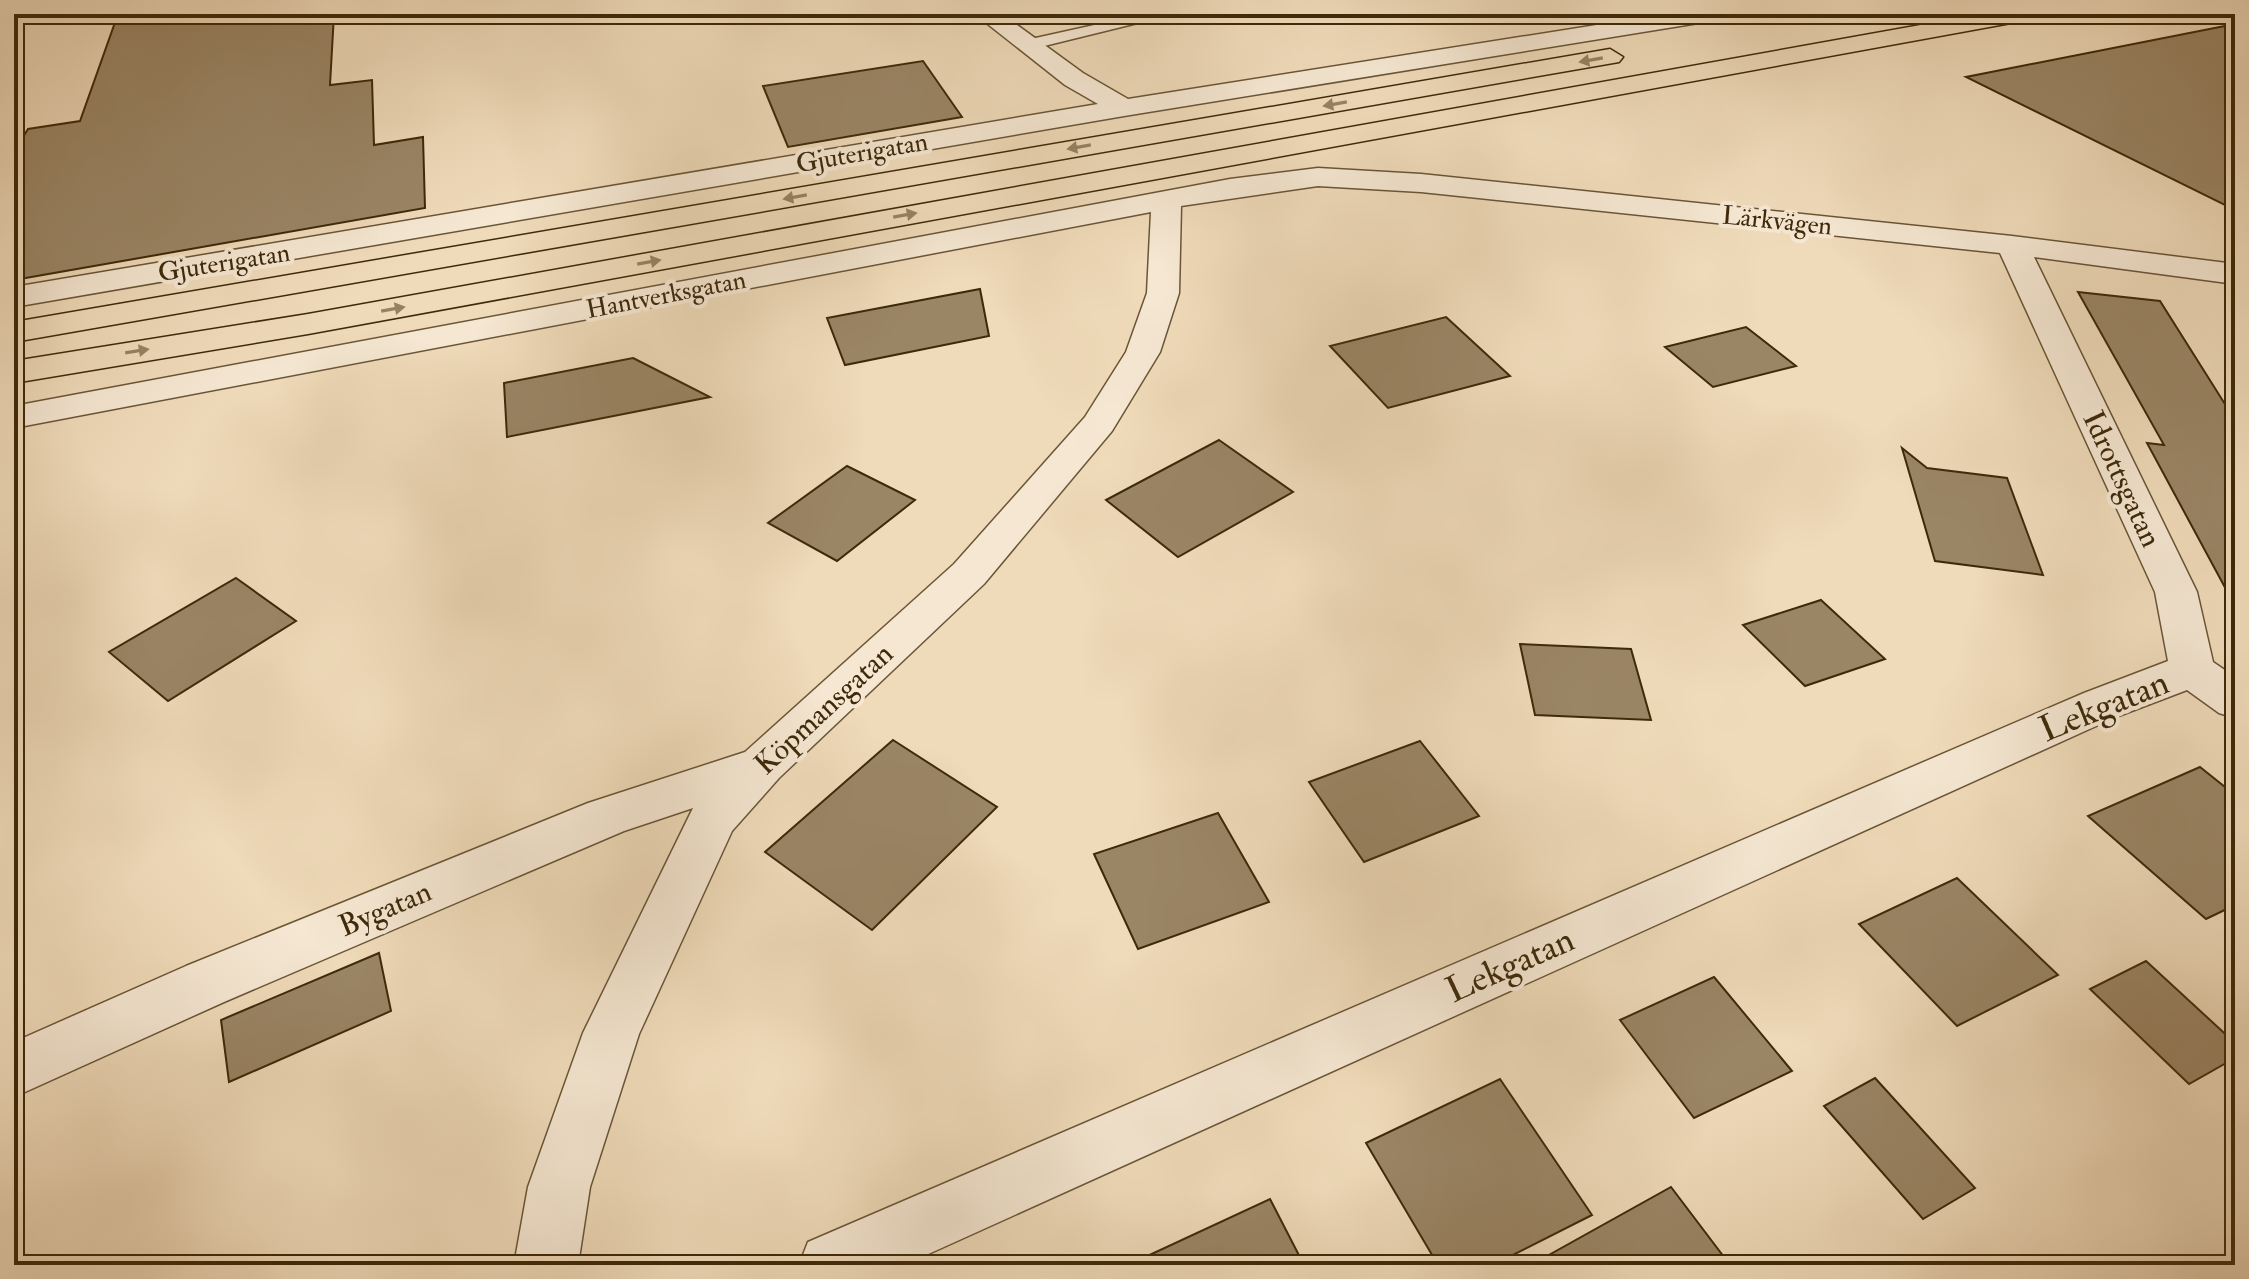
<svg xmlns="http://www.w3.org/2000/svg" width="2249" height="1279" font-family="'IM FELL Double Pica',serif">
<style>
.building{fill:#9a8565;stroke:#3e290a;stroke-width:2}
.lines{fill:none;stroke-linecap:round;stroke-linejoin:round}
.lane-casing{stroke:#6a5536;stroke-width:3}
.street-casing{stroke:#6a5536;stroke-width:3}
.highway-casing{stroke:#3e290a;stroke-width:3}
.lane{fill:#f5e7d2;fill-rule:evenodd}
.street{fill:#f5e7d2;fill-rule:evenodd}
.highway{fill:#efdab9;fill-rule:evenodd}
.oneway{fill:#968262}
.labels{text-anchor:middle;dominant-baseline:central;stroke-width:8;stroke-linejoin:round;paint-order:stroke}
.far-street-label{font-size:26px;fill:#3e290a;stroke:#f5e7d2}
.street-label{font-size:30px;fill:#3e290a;stroke:#f5e7d2}
.near-street-label{font-size:36px;fill:#3e290a;stroke:#f5e7d2}
</style>
<rect width="100%" height="100%" fill="#efdab9"/>
<filter id="stains"><feTurbulence type="fractalNoise" baseFrequency=".0025" numOctaves="4"/><feColorMatrix values="0 0 0 0 .2 0 0 0 0 .09 0 0 0 0 .02 0 0 0 .5 -.17"/></filter>
<radialGradient id="worn" r=".72"><stop offset=".6" stop-color="#630" stop-opacity="0"/><stop offset="1" stop-color="#630" stop-opacity=".3"/></radialGradient>
<g class="building">
<polygon points="118,14 334,14 330,85 372,80 374,145 423,137 425,208 14,280 14,152 28,129 80,121"/>
<polygon points="2235,24 2235,210 1966,77"/>
<polygon points="923,61 962,117 788,147 763,86"/>
<polygon points="980,289 989,336 845,365 827,318"/>
<polygon points="2078,292 2160,301 2235,420 2235,606 2147,443 2164,445"/>
<polygon points="1446,317 1510,376 1388,408 1330,346"/>
<polygon points="1746,327 1796,366 1713,387 1665,347"/>
<polygon points="633,358 710,397 507,437 504,383"/>
<polygon points="1219,440 1293,492 1178,557 1106,500"/>
<polygon points="1902,448 1927,468 2007,478 2043,575 1935,561"/>
<polygon points="847,466 915,500 837,561 768,523"/>
<polygon points="236,578 296,621 168,701 109,652"/>
<polygon points="1821,600 1885,659 1805,686 1743,625"/>
<polygon points="1520,644 1631,649 1651,720 1535,715"/>
<polygon points="893,740 997,807 872,930 765,852"/>
<polygon points="1420,741 1479,816 1364,862 1309,782"/>
<polygon points="2200,767 2235,795 2235,905 2206,919 2088,816"/>
<polygon points="1218,813 1269,902 1138,949 1094,854"/>
<polygon points="1957,878 2058,975 1957,1026 1859,924"/>
<polygon points="379,953 391,1011 229,1082 221,1020"/>
<polygon points="2146,961 2235,1043 2235,1058 2189,1084 2090,989"/>
<polygon points="1714,977 1792,1071 1694,1118 1620,1020"/>
<polygon points="1875,1078 1975,1188 1923,1219 1824,1106"/>
<polygon points="1500,1079 1592,1215 1493,1265 1438,1265 1366,1143"/>
<polygon points="1671,1187 1730,1265 1531,1265"/>
<polygon points="1270,1199 1304,1265 1128,1265"/>
</g>
<g class="lines">
<g class="lane-casing">
<polygon id="lane" points="1144,14 1174,14 1028,50 1020,45 1022,41"/>
</g>
<g class="street-casing">
<g id="street">
<polygon points="975,14 1002,14 1083,73 1128,99 1666,14 1723,14 1711,21 1124,116 14,307 14,287 1098,104 1065,85"/>
<polygon points="1318,168 1421,174 2012,236 2235,264 2235,284 2034,257 2197,592 2213,662 2235,677 2235,718 2219,713 2187,690 2116,717 904,1265 799,1265 808,1242 2084,693 2168,661 2155,592 2000,253 1421,192 1318,186 1181,206 1179,293 1160,352 1112,431 984,584 779,778 732,831 639,1034 590,1187 578,1265 514,1265 528,1187 583,1033 693,808 624,831 224,1002 14,1097 14,1042 186,966 588,803 745,752 954,564 1085,417 1126,352 1147,293 1151,212 14,428 14,406 1230,179"/>
</g>
</g>
<g class="highway-casing">
<g id="highway">
<polygon points="1982,14 2034,14 2022,21 308,334 14,383 14,361 308,314"/>
<polygon points="1610,49 1623,57 1619,62 14,342 14,322"/>
</g>
</g>
<use href="#lane" class="lane"/>
<use href="#street" class="street"/>
<use href="#highway" class="highway"/>
</g>
<defs><path id="oneway-solid" d="M-6-.8H1V-3.2L6.5 0L1 3.2V.8H-6Z" transform="scale(2)"/></defs>
<g class="oneway">
<use href="#oneway-solid" transform="translate(1591 60) rotate(170)"/>
<use href="#oneway-solid" transform="translate(1335 104) rotate(170)"/>
<use href="#oneway-solid" transform="translate(1079 147) rotate(170)"/>
<use href="#oneway-solid" transform="translate(795 197) rotate(170)"/>
<use href="#oneway-solid" transform="translate(905 215) rotate(-10)"/>
<use href="#oneway-solid" transform="translate(649 262) rotate(-10)"/>
<use href="#oneway-solid" transform="translate(393 309) rotate(-10)"/>
<use href="#oneway-solid" transform="translate(137 351) rotate(-9)"/>
</g>
<g class="labels">
<g class="far-street-label">
<text transform="translate(862 153) rotate(-10)">Gjuterigatan</text>
<text transform="translate(1777 221) rotate(6)">Lärkvägen</text>
<text transform="translate(224 263) rotate(-9)">Gjuterigatan</text>
<text transform="translate(666 295) rotate(-11)">Hantverksgatan</text>
</g>
<g class="street-label">
<text transform="translate(2122 479) rotate(65)">Idrottsgatan</text>
<text transform="translate(824 709) rotate(-43)">Köpmansgatan</text>
<text transform="translate(385 909) rotate(-23)">Bygatan</text>
</g>
<g class="near-street-label">
<text transform="translate(2104 706) rotate(-22)">Lekgatan</text>
<text transform="translate(1510 965) rotate(-24)">Lekgatan</text>
</g>
</g>
<rect width="2249" height="1279" fill="none" stroke="#efdab9" stroke-width="48"/>
<rect x="16" y="16" width="2217" height="1247" fill="none" stroke="#3e290a" stroke-width="4"/>
<rect x="24" y="24" width="2201" height="1231" fill="none" stroke="#3e290a" stroke-width="2"/>
<rect width="100%" height="100%" filter="url(#stains)"/>
<rect width="100%" height="100%" fill="url(#worn)"/>
</svg>
